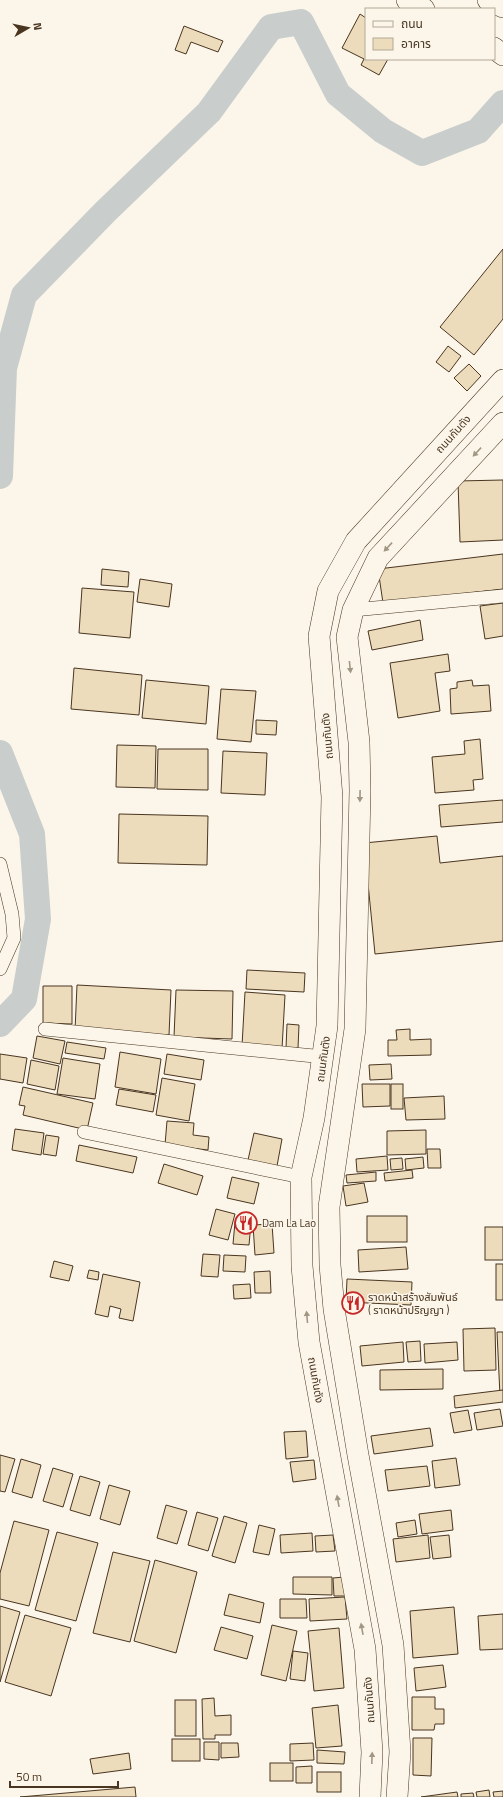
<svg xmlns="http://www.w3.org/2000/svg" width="503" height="1797" font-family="'Titillium Web','Noto Sans Thai',sans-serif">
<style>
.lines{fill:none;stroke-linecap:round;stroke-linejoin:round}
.river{stroke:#c9cecd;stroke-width:26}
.building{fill:#ecdcbc;stroke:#4a3520}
.minor-casing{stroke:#4a3520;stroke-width:14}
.primary-casing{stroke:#4a3520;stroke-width:22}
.minor{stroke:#fbf6e9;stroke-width:13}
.primary{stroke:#fbf6e9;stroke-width:21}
.oneway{fill:#a29684}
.labels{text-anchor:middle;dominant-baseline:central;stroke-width:3;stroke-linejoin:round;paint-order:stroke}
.street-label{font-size:11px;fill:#4a3520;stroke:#fbf6e9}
.poi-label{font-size:11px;fill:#4a3520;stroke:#fbf6e9;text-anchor:start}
</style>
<rect width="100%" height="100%" fill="#fbf6e9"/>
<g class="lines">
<g class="river">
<polyline points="0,476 4,368 24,295 106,211 209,112 271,27 301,22 338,94 383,131 422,153 478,131 503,103"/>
<polyline points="0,753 32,834 38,919 24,999 0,1024"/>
</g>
</g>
<g class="building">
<polygon points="360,14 366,18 366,59 388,59 379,75 361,65 364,59 342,48"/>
<polygon points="184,26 223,41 218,52 191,42 186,54 175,50"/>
<polygon points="503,249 503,319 474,355 440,327"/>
<polygon points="448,346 461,356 449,372 436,362"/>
<polygon points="469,364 481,376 467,391 454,378"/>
<polygon points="503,480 503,540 460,542 458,481"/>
<polygon points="503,554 503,589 383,603 378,569"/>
<polygon points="102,569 129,572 128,587 101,585"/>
<polygon points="140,579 172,584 169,607 137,602"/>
<polygon points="82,588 134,592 130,638 79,633"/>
<polygon points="503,603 503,636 485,639 480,606"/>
<polygon points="420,620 423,640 372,650 368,631"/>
<polygon points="448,654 450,671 435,673 440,711 398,718 390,663"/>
<polygon points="74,668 142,675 139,715 71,709"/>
<polygon points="146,680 209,686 206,724 142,718"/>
<polygon points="472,680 473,686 489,685 491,711 451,714 450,689 457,688 457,682"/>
<polygon points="221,689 256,691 251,742 217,739"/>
<polygon points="256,720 277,721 276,735 256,734"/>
<polygon points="480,739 483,779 473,780 474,790 435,793 432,757 465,754 464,741"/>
<polygon points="117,745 156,746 155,788 116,787"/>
<polygon points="158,749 208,749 208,790 157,789"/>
<polygon points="223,751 267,753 265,795 221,793"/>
<polygon points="503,800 503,822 441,827 439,805"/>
<polygon points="119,814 208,816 207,865 118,863"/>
<polygon points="437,836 440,863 503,856 503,941 375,954 364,843"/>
<polygon points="247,970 305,973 304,992 246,989"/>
<polygon points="77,985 171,990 169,1035 75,1031"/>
<polygon points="43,986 72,986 72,1024 43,1023"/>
<polygon points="176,990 233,991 232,1039 174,1037"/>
<polygon points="245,992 285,995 282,1049 242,1046"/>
<polygon points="287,1024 299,1025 298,1048 286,1048"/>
<polygon points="410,1029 410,1040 431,1039 431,1055 388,1056 388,1040 397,1040 396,1030"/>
<polygon points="37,1036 65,1041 60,1064 33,1058"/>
<polygon points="67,1042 106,1048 104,1059 65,1053"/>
<polygon points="120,1052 161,1059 156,1094 115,1087"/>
<polygon points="0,1054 27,1058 23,1083 0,1079"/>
<polygon points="167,1054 204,1060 201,1080 164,1074"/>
<polygon points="63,1058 100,1064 95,1099 57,1094"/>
<polygon points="31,1060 59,1066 55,1090 27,1084"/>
<polygon points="391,1064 392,1079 370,1080 369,1065"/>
<polygon points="162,1078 195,1084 189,1121 156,1115"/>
<polygon points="362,1084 390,1084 390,1106 363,1107"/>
<rect x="391" y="1084" width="12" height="25"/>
<polygon points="23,1087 93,1103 87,1130 23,1115 25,1106 19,1105"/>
<polygon points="119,1089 156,1095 153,1112 116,1105"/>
<polygon points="444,1096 445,1119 406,1120 404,1098"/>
<polygon points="167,1121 194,1123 193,1135 209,1137 208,1150 165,1145"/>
<polygon points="15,1129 44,1133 41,1155 12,1150"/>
<polygon points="426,1130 426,1154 387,1155 387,1131"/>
<polygon points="254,1133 282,1139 277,1166 248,1160"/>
<polygon points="46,1135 59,1137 56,1156 43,1154"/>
<polygon points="79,1145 137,1157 133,1173 76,1161"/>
<polygon points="427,1149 440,1149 441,1168 428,1168"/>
<polygon points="387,1156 388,1170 357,1172 356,1159"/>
<polygon points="423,1157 424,1168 406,1170 405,1159"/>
<polygon points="402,1158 403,1169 391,1170 390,1159"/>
<polygon points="164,1164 203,1176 197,1195 158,1183"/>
<polygon points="412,1170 413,1178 385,1181 384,1173"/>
<polygon points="376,1172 376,1181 347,1183 346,1175"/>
<polygon points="232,1177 259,1183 254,1204 227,1198"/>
<polygon points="364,1183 368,1202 346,1206 343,1186"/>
<polygon points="216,1209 235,1214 228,1240 209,1235"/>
<rect x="367" y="1216" width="40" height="26"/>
<polygon points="235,1222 251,1223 249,1245 233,1244"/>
<polygon points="272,1224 274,1253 255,1255 253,1225"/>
<rect x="485" y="1227" width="18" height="33"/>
<polygon points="406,1247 408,1269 359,1272 358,1250"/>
<polygon points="203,1254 220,1255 218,1277 201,1276"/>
<polygon points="224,1255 246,1256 245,1272 223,1271"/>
<polygon points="54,1261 73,1266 69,1281 50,1277"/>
<rect x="496" y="1264" width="7" height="36"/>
<polygon points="89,1270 99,1272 98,1280 87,1278"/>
<polygon points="270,1271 271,1293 255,1293 254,1272"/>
<polygon points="103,1274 140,1282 133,1321 119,1318 121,1309 110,1306 108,1317 95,1314"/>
<polygon points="347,1279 412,1282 411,1305 346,1302"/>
<polygon points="250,1284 251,1298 234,1299 233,1285"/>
<polygon points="495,1328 496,1370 464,1371 463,1329"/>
<polygon points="497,1332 503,1332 503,1396 500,1396"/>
<polygon points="420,1341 421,1361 408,1362 406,1342"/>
<polygon points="403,1342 404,1362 362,1366 360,1346"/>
<polygon points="457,1342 458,1360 425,1363 424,1344"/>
<polygon points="443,1369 443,1389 380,1390 380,1370"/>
<polygon points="503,1390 503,1402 455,1408 454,1396"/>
<polygon points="500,1409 503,1426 477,1430 474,1413"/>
<polygon points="468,1410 472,1430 454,1433 450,1413"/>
<polygon points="430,1428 433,1446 374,1454 371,1436"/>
<polygon points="306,1431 308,1457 286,1459 284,1432"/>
<polygon points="0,1455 15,1459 5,1492 0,1491"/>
<polygon points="456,1458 460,1485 435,1488 432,1461"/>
<polygon points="21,1459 41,1465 32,1498 12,1492"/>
<polygon points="314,1460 316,1479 293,1482 290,1462"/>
<polygon points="427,1466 430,1486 388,1491 385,1470"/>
<polygon points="53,1468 73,1474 63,1507 43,1501"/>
<polygon points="80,1476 100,1482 90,1516 70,1510"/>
<polygon points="109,1485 130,1491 120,1525 100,1519"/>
<polygon points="166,1505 187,1511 177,1544 157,1538"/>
<polygon points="451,1510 453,1530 422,1534 419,1514"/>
<polygon points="197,1512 218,1518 208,1551 188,1545"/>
<polygon points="224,1516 247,1523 235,1563 212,1556"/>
<polygon points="415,1520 417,1534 398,1537 396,1523"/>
<polygon points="14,1521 49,1530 29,1606 0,1599 0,1573"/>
<polygon points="259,1525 275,1529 269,1555 253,1552"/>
<polygon points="57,1532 98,1543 76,1621 35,1610"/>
<polygon points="312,1533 313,1551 281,1553 280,1535"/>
<polygon points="333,1535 335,1551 316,1552 315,1536"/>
<polygon points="428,1535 430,1558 396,1562 393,1539"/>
<polygon points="449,1535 451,1557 433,1559 430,1537"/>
<polygon points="113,1552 150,1561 130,1642 93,1633"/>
<polygon points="155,1560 197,1572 176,1653 134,1641"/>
<polygon points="293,1577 332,1577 332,1595 293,1594"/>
<polygon points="344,1577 345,1596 334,1596 333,1578"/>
<polygon points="229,1594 264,1603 260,1623 224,1615"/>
<polygon points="345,1597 347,1619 310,1621 309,1599"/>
<polygon points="280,1599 306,1599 307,1618 280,1618"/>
<polygon points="0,1606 20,1612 0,1682"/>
<polygon points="454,1607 458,1654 413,1658 410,1611"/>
<polygon points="503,1614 503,1649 480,1650 478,1616"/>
<polygon points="25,1615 71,1628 51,1696 5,1682"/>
<polygon points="272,1625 297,1631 286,1681 261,1675"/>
<polygon points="221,1627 253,1636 247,1659 214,1650"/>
<polygon points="339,1628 344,1688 314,1691 308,1631"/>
<polygon points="293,1651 308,1653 305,1681 290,1679"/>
<polygon points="443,1665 446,1687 416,1691 414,1668"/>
<polygon points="412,1697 435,1697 435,1709 444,1709 444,1724 435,1724 434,1730 412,1730"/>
<polygon points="214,1698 215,1716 231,1715 231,1735 215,1735 215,1739 203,1739 202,1699"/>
<rect x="175" y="1700" width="21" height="36"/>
<polygon points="338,1705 342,1746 316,1748 312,1708"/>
<polygon points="413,1738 432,1738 431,1776 413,1775"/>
<rect x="172" y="1739" width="28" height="22"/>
<polygon points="204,1742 219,1742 219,1760 204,1759"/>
<polygon points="221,1743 238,1743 239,1757 221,1758"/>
<polygon points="313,1743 314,1760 290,1761 290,1744"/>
<polygon points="317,1750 345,1752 344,1764 317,1763"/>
<polygon points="129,1753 131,1769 93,1774 90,1759"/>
<rect x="270" y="1763" width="23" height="18"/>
<polygon points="312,1766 312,1783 296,1783 296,1767"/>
<rect x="317" y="1772" width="24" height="20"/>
<polygon points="135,1787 136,1797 20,1797"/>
<polygon points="489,1790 490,1797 477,1797 476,1792"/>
<polygon points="503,1791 503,1797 494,1797 493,1792"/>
<polygon points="457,1792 458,1797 421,1797"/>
<polygon points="473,1793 474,1797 461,1797 461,1794"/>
</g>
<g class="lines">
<g class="minor-casing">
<g id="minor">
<polyline points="353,610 503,596"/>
<polyline points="0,864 12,914 14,938 0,969"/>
<polyline points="45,1029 324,1057"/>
<polyline points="84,1132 301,1177"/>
</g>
</g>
<g class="primary-casing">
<g id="primary">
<polyline points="407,0 424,9"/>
<polyline points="488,0 503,7"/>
<polyline points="494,48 503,55"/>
<polyline points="370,1797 372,1752 365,1649 309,1342 302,1266 301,1177 314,1118 327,1026 332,797 319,636 328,591 356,541 503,380"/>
<polyline points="397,1797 400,1752 393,1645 358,1455 334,1309 330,1265 329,1207 355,1029 360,790 359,742 347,637 353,610 378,558 503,423"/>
</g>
</g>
<use href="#minor" class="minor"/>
<use href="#primary" class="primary"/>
</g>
<defs><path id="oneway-solid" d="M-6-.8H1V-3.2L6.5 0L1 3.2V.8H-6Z"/></defs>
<g class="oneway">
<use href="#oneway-solid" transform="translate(477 452) rotate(133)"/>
<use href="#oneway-solid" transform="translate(388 547) rotate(133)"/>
<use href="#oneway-solid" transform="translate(350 667) rotate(84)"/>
<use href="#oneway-solid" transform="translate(360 796) rotate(91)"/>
<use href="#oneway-solid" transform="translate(307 1317) rotate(-95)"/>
<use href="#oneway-solid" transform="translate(338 1501) rotate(-100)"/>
<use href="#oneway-solid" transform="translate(362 1629) rotate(-100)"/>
<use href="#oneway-solid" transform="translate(372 1758) rotate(-88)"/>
</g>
<defs>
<g id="restaurant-ring" transform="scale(1.15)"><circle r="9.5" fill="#fbf6e9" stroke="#c62828" stroke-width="1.5"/><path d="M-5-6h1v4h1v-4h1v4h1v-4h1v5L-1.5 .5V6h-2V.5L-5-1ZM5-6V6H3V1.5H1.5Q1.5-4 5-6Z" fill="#c62828"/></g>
</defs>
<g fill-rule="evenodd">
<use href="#restaurant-ring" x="246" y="1223"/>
<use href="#restaurant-ring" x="353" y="1303"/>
</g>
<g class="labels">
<g class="street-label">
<text transform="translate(453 434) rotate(-48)">ถนนกันตัง</text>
<text transform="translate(327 736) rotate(-95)">ถนนกันตัง</text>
<text transform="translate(323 1059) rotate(-82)">ถนนกันตัง</text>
<text transform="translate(316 1380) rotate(80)">ถนนกันตัง</text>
<text transform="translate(369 1700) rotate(-94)">ถนนกันตัง</text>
</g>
<g class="poi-label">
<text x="262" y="1223">Dam La Lao</text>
<text x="368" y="1297">ราดหน้าสร้างสัมพันธ์<tspan x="368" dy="13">( ราดหน้าปริญญา )</tspan></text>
</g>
</g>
<rect x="365" y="8" width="130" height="52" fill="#fbf6e9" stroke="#b4a999"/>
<rect x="373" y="21" width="20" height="6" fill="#fbf6e9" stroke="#b4a999"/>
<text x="401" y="28" font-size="12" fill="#4a3520">ถนน</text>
<rect x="373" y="38" width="20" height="12" fill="#ecdcbc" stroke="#b4a999"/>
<text x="401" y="48" font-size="12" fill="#4a3520">อาคาร</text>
<g transform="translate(28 28) rotate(81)" stroke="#fbf6e9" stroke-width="3" paint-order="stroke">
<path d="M0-3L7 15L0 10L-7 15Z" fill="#4a3520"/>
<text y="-6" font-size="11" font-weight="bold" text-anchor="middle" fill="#4a3520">N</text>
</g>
<path d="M10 1781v6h108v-6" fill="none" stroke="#4a3520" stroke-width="2"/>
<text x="16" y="1781" font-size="12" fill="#4a3520" stroke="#fbf6e9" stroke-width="3" paint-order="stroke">50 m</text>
</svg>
